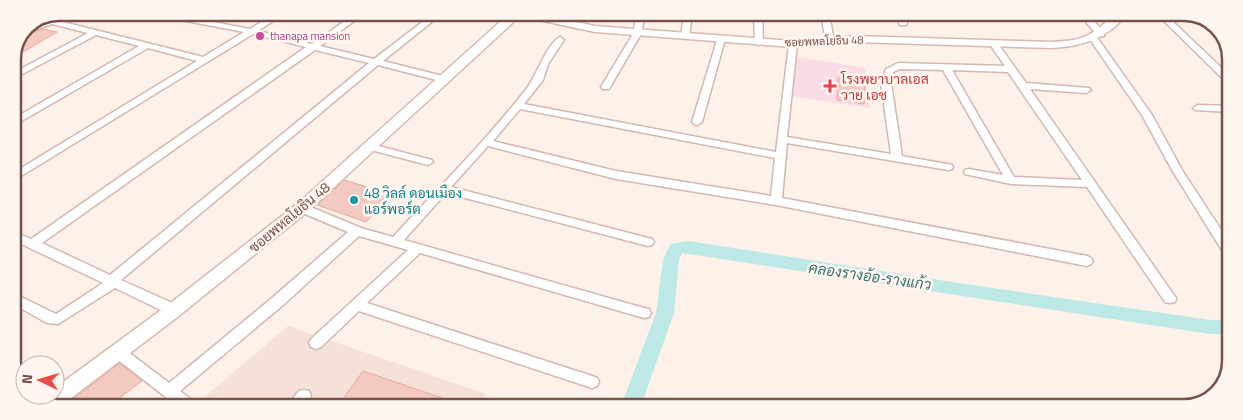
<svg xmlns="http://www.w3.org/2000/svg" width="1243" height="420" font-family="'Titillium Web',Sarabun,sans-serif">
<style>
.residential{fill:#f5e1d7}
.medical{fill:#fbdce6}
.lines{fill:none;stroke-linecap:round;stroke-linejoin:round}
.canal{fill:#bce8e5;fill-rule:evenodd}
.building{fill:#f4c9bf;stroke:#e7ab9f}
.street-casing{stroke:#d3b8b0;stroke-width:3}
.secondary-casing{stroke:#d8b9b0;stroke-width:3}
.street{fill:#fff;fill-rule:evenodd}
.secondary{fill:#fff;fill-rule:evenodd}
.hotel-dot{fill:#d1479c;stroke:#fff6f0;stroke-width:2}
.health-dot{fill:#e0444e;stroke:#fff6f0;stroke-width:2}
.culture-dot{fill:#0f9aa8;stroke:#fff6f0;stroke-width:2}
.labels{text-anchor:middle;dominant-baseline:central;stroke-width:5;stroke-linejoin:round;paint-order:stroke}
.far-hotel-label{font-size:11px;fill:#b23c85;stroke:#fff6f0;text-anchor:start}
.far-street-label{font-size:11px;fill:#79514b;stroke:#fff6f0}
.health-label{font-size:14px;fill:#be3a42;stroke:#fff6f0;text-anchor:start}
.culture-label{font-size:14px;fill:#0d838f;stroke:#fff6f0;text-anchor:start}
.street-label{font-size:14px;fill:#79514b;stroke:#fff6f0}
.water-label{font-size:15px;font-style:italic;fill:#3a7774;stroke:#fff6f0}
.rim{fill:none;stroke:#79514b;stroke-width:2.5}
</style>
<rect width="100%" height="100%" fill="#fdf1e9"/>
<polygon class="residential" points="288,326 486,394 477,406 195,405"/>
<polygon class="medical" points="797,57 865,68 870,108 790,96"/>
<g class="lines">
<polygon class="canal" points="688,241 952,282 1210,320 1228,320 1228,334 1210,334 682,253 679,260 674,313 641,406 621,406 656,313 663,260 670,244"/>
</g>
<g class="building">
<polygon points="43,29 57,32 13,58 22,36"/>
<polygon points="838,78 865,81 864,104 837,100"/>
<polygon points="345,180 392,195 366,222 317,205"/>
<polygon points="120,363 142,381 110,405 65,405"/>
<polygon points="363,371 460,404 460,406 338,406"/>
</g>
<g class="lines">
<g class="street-casing">
<g id="street">
<path d="M151,13H166L250,29L276,13H285L258,31L312,44L356,13H365L320,46L374,59L434,13H443L383,61L447,77L449,79L444,82L378,65L121,280L179,306L180,310L179,314L174,315L169,314L115,288L58,324L47,323L13,304V293L56,314L103,283L13,240V231L31,239L306,47L253,34L13,181V173L197,61L148,48L13,126V119L139,46L96,35L13,79V73L88,33L52,24L23,34L25,29L51,19L203,57L244,32L155,15ZM315,50L369,63L110,275L42,243Z"/>
<polygon points="637,14 645,14 641,34 609,89 603,89 601,87 633,34"/>
<polygon points="684,14 692,14 689,36 685,38 681,36"/>
<polygon points="754,14 762,14 763,42 759,45 755,42"/>
<polygon points="821,14 829,14 834,41 833,43 827,43 826,41"/>
<polygon points="895,14 903,14 907,23 906,25 900,25"/>
<polygon points="1080,15 1088,15 1104,32 1104,36 1098,36"/>
<polygon points="1158,15 1166,15 1230,76 1230,84 1227,83"/>
<polygon points="1090,36 1096,36 1152,115 1182,170 1229,242 1229,256 1225,255 1172,170 1142,115 1089,38"/>
<path d="M560,37L564,40L548,64L543,80L524,104L776,152L789,44L793,41L797,44L787,137L891,154L881,83L886,69L898,63L1005,66L989,43L990,41H996L1026,83L1089,88L1091,90L1086,93L1030,89L1176,298L1175,302L1170,303L1165,302L1087,187L1011,184L965,174L964,172L965,170L969,169L1003,175L943,70L900,69L893,72L891,83L902,156L952,165L953,167L952,169L948,170L787,143L782,198L1087,256L1091,258L1093,261L1091,264L1087,266L776,205L616,179L488,146L451,187L648,238L652,239L654,242L652,245L648,246L446,193L404,240L644,308L649,309L651,313L649,317L644,318L420,253L367,303L592,376L597,378L599,382L597,386L592,388L359,311L321,347L316,349L311,347L309,343L311,339L408,250L359,236L282,306L180,391L192,400L194,405H176L113,356L111,352L113,348L118,346L123,348L169,383L272,298L348,232L298,211L296,208L298,205H306L361,228L393,237C438,188 486,141 527,88C536,77 547,43 560,37ZM952,70L1008,72L1082,180L1014,177ZM520,109L775,158L771,196L616,171L493,141Z"/>
<polygon points="718,37 724,37 725,39 702,122 697,125 694,124 692,122"/>
<polygon points="1198,105 1230,106 1230,112 1195,110 1193,108"/>
<polygon points="371,144 432,160 433,162 428,165 367,149 366,147 367,145"/>
<polygon points="304,390 309,391 311,396 304,406 287,406 299,391"/>
</g>
</g>
<g class="secondary-casing">
<path id="secondary" d="M510,13H536L595,26L793,41L856,36L1052,42C1064,41 1077,41 1088,35C1103,28 1109,14 1126,15C1107,39 1082,46 1052,48L856,42L793,47L595,32L520,16L307,212L180,315L62,405H44L39,401L45,395H55V388L168,305L297,204Z"/>
</g>
<use href="#street" class="street"/>
<use href="#secondary" class="secondary"/>
</g>
<circle class="hotel-dot" cx="260" cy="36" r="5"/>
<path class="health-dot" d="M827.5 78.5h5v5h5v5h-5v5h-5v-5h-5v-5h5z"/>
<circle class="culture-dot" cx="354" cy="200" r="5"/>
<g class="labels">
<g class="far-hotel-label">
<text x="270" y="36">thanapa mansion</text>
</g>
<g class="far-street-label">
<text transform="translate(824 41) rotate(-2)">ซอยพหลโยธิน 48</text>
</g>
<g class="health-label">
<text x="841" y="78">โรงพยาบาลเอส<tspan x="841" dy="16">วาย เอช</tspan></text>
</g>
<g class="culture-label">
<text x="364" y="192">48 วิลล์ ดอนเมือง<tspan x="364" dy="16">แอร์พอร์ต</tspan></text>
</g>
<g class="street-label">
<text transform="translate(289 217) rotate(-40)">ซอยพหลโยธิน 48</text>
</g>
<g class="water-label">
<text transform="translate(870 276) rotate(8)">คลองรางอ้อ-รางแก้ว</text>
</g>
</g>
<path d="M0 0H1243V420H0ZM59 21H1184A38 38 0 0 1 1222 59V361A38 38 0 0 1 1184 399H59A38 38 0 0 1 21 361V59A38 38 0 0 1 59 21Z" fill="#fff6f0" fill-rule="evenodd"/>
<path class="rim" d="M59 21H1184A38 38 0 0 1 1222 59V361A38 38 0 0 1 1184 399H59A38 38 0 0 1 21 361V59A38 38 0 0 1 59 21Z"/>
<g transform="translate(40 380) rotate(275)"><circle r="24" fill="#fff6f0" stroke="#c9b4ae"/>
<path d="M0-4L9 19L0 12L-9 19Z" fill="#ea4c4b"/>
<text y="-8" font-size="14" font-weight="bold" text-anchor="middle" fill="#79514b">N</text>
</g>
</svg>
